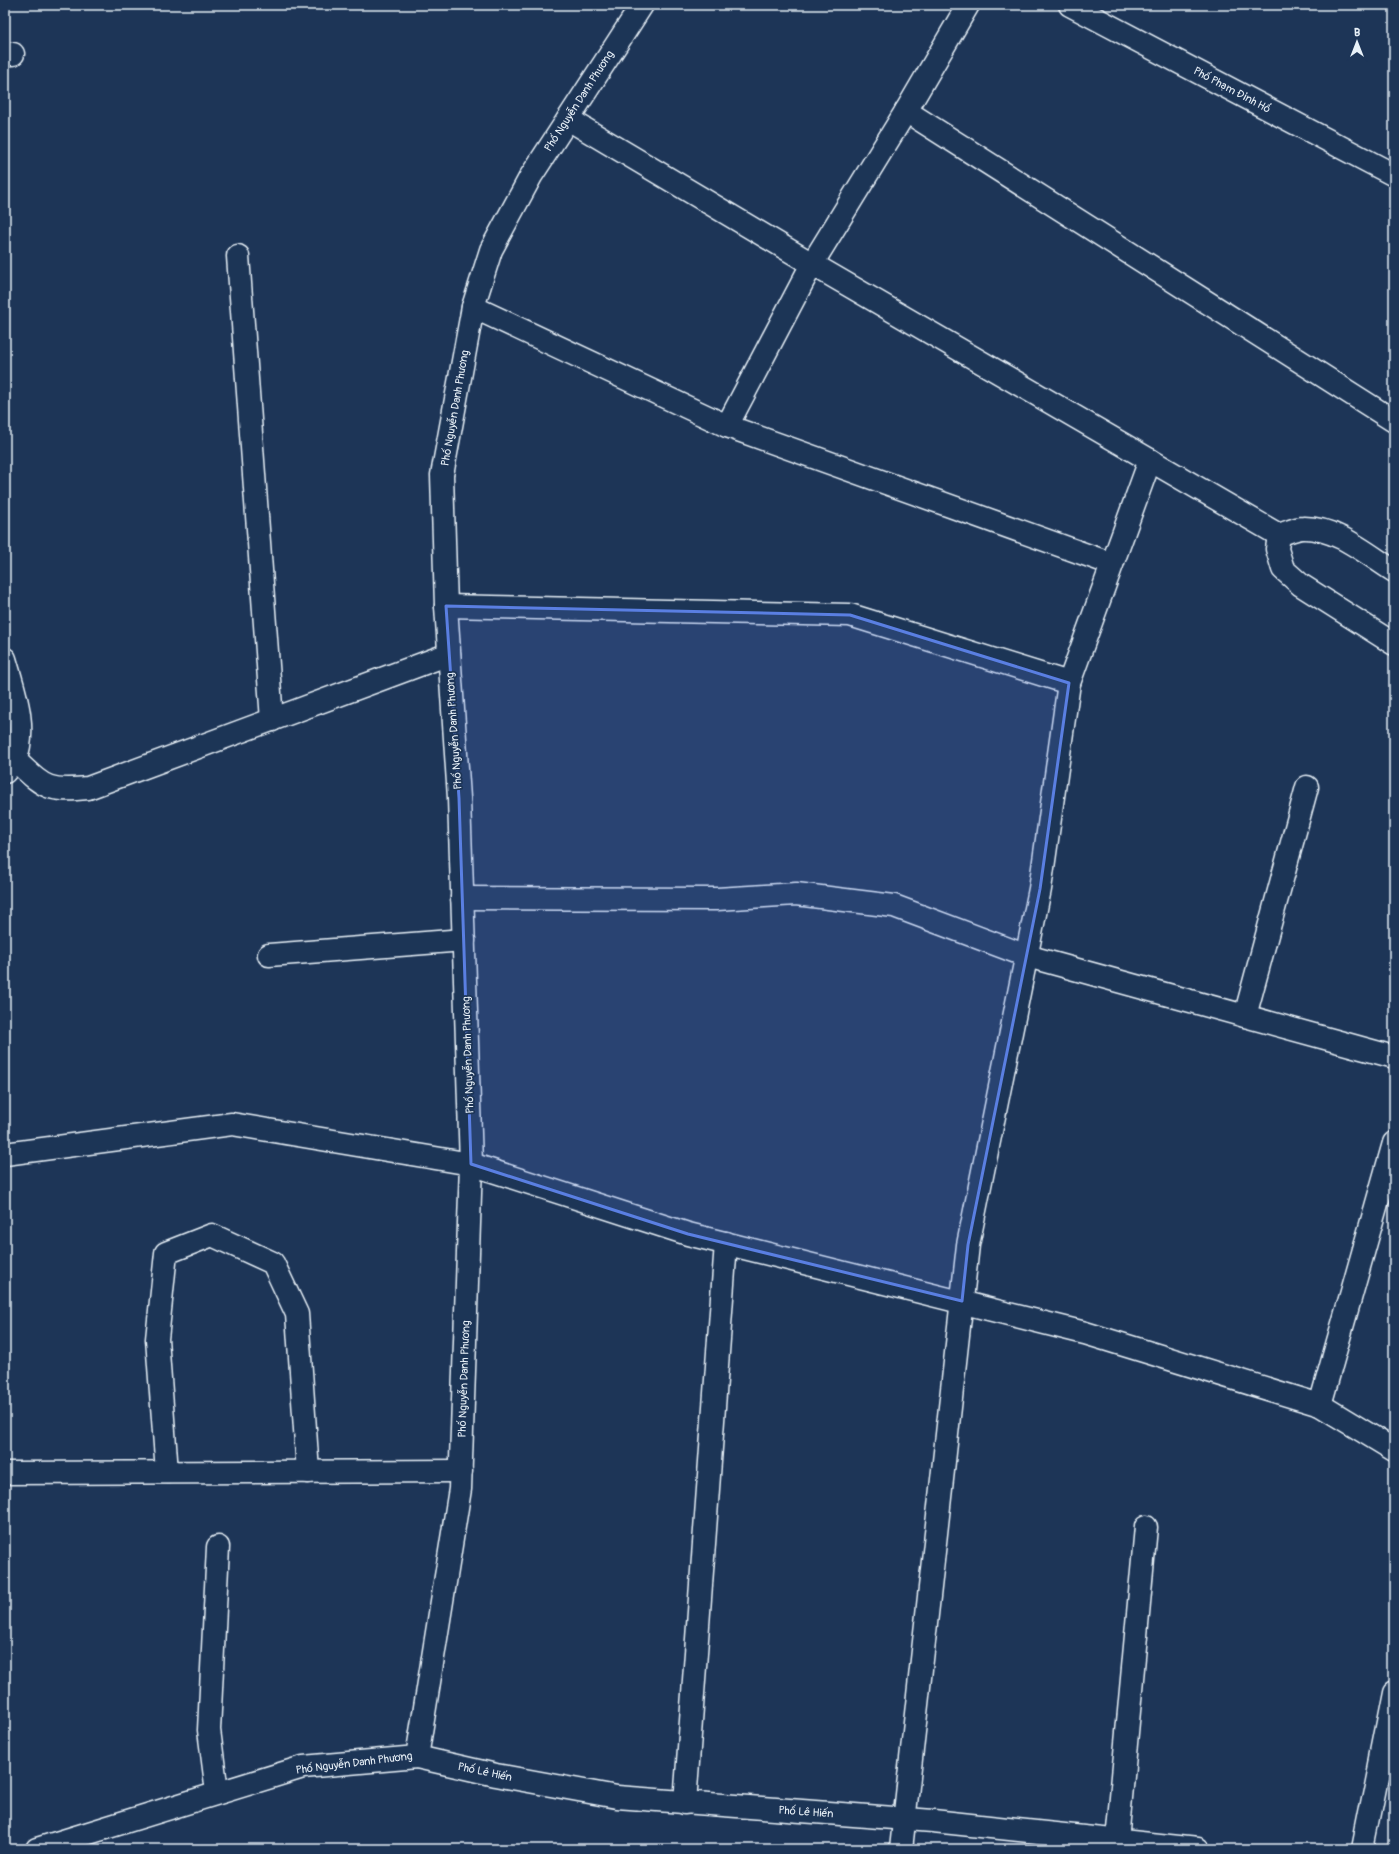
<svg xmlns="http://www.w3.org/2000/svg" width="1399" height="1854" font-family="Pangolin,sans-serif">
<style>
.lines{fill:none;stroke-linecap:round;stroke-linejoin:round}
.minor-casing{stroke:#e8f1f8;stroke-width:25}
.minor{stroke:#1d3557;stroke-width:22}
.marked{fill:#5a7fe2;fill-opacity:0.2;stroke:#5a7fe2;stroke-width:3;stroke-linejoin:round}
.labels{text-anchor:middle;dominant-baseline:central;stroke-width:3.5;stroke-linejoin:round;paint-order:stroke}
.street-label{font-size:11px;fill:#e8f1f8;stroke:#1d3557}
</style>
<rect width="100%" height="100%" fill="#1d3557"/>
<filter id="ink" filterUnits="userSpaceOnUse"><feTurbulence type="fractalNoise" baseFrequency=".025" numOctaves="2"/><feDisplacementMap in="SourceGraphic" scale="8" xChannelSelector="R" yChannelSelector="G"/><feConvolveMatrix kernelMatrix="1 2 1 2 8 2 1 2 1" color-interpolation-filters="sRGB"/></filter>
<g filter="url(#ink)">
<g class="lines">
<g class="minor-casing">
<g id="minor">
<polyline points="1070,5 1394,175"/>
<polyline points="5,54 13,54"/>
<polyline points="906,111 1394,421"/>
<path d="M568,119L812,264L1279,535C1286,533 1295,528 1303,528C1336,527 1367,554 1394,571"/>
<polyline points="238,256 272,720"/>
<polyline points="473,307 727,426 1112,564"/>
<polyline points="727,426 812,264 906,111 968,5"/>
<polyline points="1279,535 1277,549 1283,569 1301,585 1394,644"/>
<polyline points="446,606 850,615 1069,683"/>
<path d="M5,659C14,690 28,728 15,760C13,764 8,768 5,772"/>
<path d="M15,760C44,787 46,792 88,788L449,654"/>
<polyline points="462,898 717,899 796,894 894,906 1027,956 1394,1057"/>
<polyline points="269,955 464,940"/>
<polyline points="1245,1016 1307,787"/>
<polyline points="5,1154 232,1124 471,1164 688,1234 1085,1333 1320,1405 1394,1450"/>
<polyline points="1320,1405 1394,1143"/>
<polyline points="167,1472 157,1339 166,1253 212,1235 273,1263 297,1314 308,1472"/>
<polyline points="5,1473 461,1471"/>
<polyline points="417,1757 496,1775 617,1797 933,1821 1198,1849"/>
<polyline points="217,1792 209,1730 218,1547"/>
<polyline points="685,1803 726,1243"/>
<polyline points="1117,1841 1146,1527"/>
<polyline points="37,1849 303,1767 417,1757 460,1489 471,1164 459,798 446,606 442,475 473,307 491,250 531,176 642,5"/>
<polyline points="901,1849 968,1245 1040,889 1069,683 1150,460"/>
<polyline points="1363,1849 1394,1693"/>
</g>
</g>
<use href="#minor" class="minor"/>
</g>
</g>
<path class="marked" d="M446,606L850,615L1069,683L1040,889L968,1245L962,1301L688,1234L471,1164L459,798Z"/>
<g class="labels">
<g class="street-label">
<text transform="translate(1232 90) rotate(28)">Phố Phạm Đỉnh Hổ</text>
<text transform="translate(579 101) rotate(-57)">Phố Nguyễn Danh Phương</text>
<text transform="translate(455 408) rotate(-80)">Phố Nguyễn Danh Phương</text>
<text transform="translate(454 731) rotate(-94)">Phố Nguyễn Danh Phương</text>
<text transform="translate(468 1055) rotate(-92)">Phố Nguyễn Danh Phương</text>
<text transform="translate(464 1379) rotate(-88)">Phố Nguyễn Danh Phương</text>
<text transform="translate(354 1763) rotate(-7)">Phố Nguyễn Danh Phương</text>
<text transform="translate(485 1772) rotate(12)">Phố Lê Hiến</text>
<text transform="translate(806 1812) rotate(4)">Phố Lê Hiến</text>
</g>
</g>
<rect width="1399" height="1854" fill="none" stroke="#1d3557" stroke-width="20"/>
<rect x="10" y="10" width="1379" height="1834" fill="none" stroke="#e8f1f8" stroke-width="1.5" filter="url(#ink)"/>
<g transform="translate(1357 42)" stroke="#1d3557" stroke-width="3" paint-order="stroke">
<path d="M0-3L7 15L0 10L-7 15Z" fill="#e8f1f8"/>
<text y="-6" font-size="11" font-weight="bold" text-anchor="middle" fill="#e8f1f8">B</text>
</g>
</svg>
